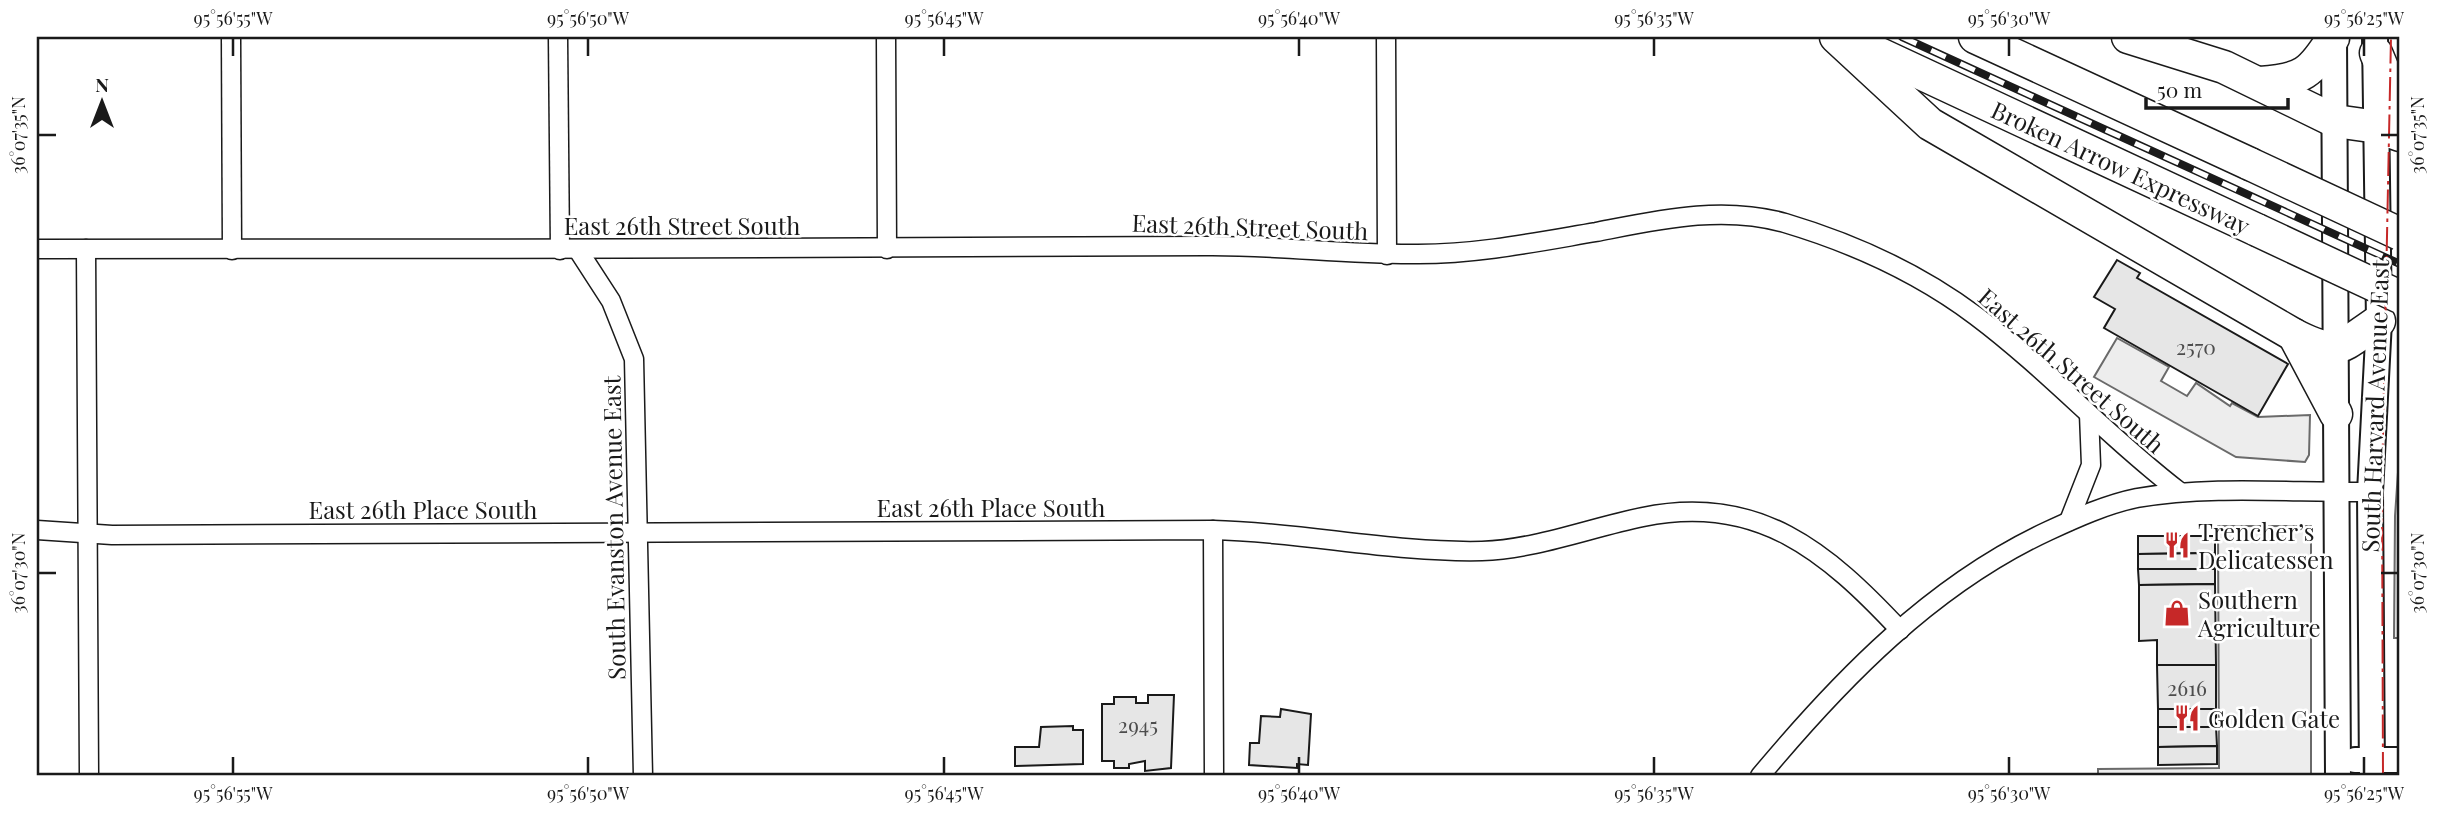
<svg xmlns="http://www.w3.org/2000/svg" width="2437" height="813" font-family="'Playfair Display',serif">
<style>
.parking{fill:#ededed;stroke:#6a6a6a;stroke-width:2}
.building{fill:#e6e6e6;stroke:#1a1a1a;stroke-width:2}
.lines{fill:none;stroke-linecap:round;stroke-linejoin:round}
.street-casing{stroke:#1a1a1a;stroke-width:21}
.secondary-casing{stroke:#1a1a1a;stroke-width:28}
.highway-casing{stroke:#1a1a1a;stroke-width:35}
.street{stroke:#fff;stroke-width:18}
.secondary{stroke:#fff;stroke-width:24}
.highway{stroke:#fff;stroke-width:32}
.rail-casing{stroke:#1a1a1a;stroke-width:8}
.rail{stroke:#fff;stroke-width:5;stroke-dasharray:16;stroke-linecap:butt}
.highway-bridge-casing{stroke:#1a1a1a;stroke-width:35;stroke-linecap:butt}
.highway-bridge{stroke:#fff;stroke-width:32}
.power{stroke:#c62828;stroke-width:2;stroke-dasharray:24 5 3.5 5;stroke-linecap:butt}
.ticks{fill:none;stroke:#1a1a1a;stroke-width:2.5}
.labels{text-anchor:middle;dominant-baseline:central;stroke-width:5;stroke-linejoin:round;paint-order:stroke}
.number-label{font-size:21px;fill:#4d4d4d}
.street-label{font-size:24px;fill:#1a1a1a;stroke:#fff}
.poi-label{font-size:24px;fill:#1a1a1a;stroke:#fff;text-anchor:start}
.neatline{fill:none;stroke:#1a1a1a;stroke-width:2.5}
.ticks-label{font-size:18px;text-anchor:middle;fill:#1a1a1a}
</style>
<rect width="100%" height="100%" fill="#fff"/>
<g class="parking">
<polygon points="2117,338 2169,367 2161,381 2187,396 2196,383 2230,406 2232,403 2258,417 2310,415 2309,455 2305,462 2236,457 2094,377"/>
<polygon points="2400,443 2400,638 2394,638 2395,516"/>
<polygon points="2218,526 2311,526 2311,776 2098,776 2098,769 2219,768"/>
</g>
<g class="building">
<polygon points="2117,260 2140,273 2137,278 2288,364 2258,416 2104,328 2115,309 2094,297"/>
<polygon points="2138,536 2215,536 2215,553 2138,554"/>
<polygon points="2215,553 2215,569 2138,569 2138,554"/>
<polygon points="2138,569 2215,569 2215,584 2139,585"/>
<polygon points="2215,584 2216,665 2157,665 2157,640 2139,641 2139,585"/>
<polygon points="2157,665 2216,665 2216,709 2158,709"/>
<polygon points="1148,695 1174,695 1171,768 1145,771 1145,761 1129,764 1129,768 1114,768 1114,761 1102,761 1102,704 1114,704 1114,697 1136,697 1136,703 1148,703"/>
<polygon points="1281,709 1311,714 1308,765 1297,764 1297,768 1249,765 1250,743 1259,743 1261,716 1280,717"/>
<rect x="2158" y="709" width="58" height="18"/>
<polygon points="1073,726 1073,730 1083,730 1083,764 1015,766 1015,747 1039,747 1041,727"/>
<polygon points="2158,727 2216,727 2217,746 2158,747"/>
<polygon points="2217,746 2217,764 2158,765 2158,747"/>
</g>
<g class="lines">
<g class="street-casing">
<g id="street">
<polyline points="231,37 232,250"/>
<polyline points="558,37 560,250"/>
<polyline points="886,37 887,249"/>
<polyline points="1386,37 1387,255"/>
<path d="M37,249C426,249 816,249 1205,246C1276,245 1347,255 1418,254C1479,254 1537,242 1596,232C1658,220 1722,205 1785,223C1852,243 1920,274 1976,316C2048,370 2109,438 2180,492"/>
<polyline points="86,249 89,776"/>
<polyline points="578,250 611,301 634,359 643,776"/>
<polyline points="2069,521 2091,465 2089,414"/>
<path d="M37,530L112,535L1213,530C1303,532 1392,553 1482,551C1537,549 1589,528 1643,517C1758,493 1827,552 1900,630"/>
<polyline points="1213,530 1214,776"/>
<path d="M1760,776C1841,679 1932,585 2048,531C2076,518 2107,504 2137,498C2213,485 2294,493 2370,492"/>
</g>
</g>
<g class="secondary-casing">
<g id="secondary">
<polyline points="2334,37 2338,776"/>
<polyline points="2355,760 2400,760"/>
<polyline points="2372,776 2370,492 2379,321 2375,37"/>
</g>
</g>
<g class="highway-casing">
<g id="highway">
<path d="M1836,37L1930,124L2294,335C2339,358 2340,347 2379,321"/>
<polyline points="1975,37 2250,164"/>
<polyline points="2128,37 2224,67 2335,121 2378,127 2400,135"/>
<polyline points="1856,43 2257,230"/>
<polyline points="2376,53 2400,110"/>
<path d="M2260,83C2303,80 2311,73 2333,38"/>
<polyline points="2294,335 2336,414"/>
</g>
</g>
<use href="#street" class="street"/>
<use href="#secondary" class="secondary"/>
<use href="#highway" class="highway"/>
<g class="rail-casing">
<polyline id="rail" points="1902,37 2400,264"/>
</g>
<use href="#rail" class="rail"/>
<g class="highway-bridge-casing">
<g id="highway-bridge">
<polyline points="2250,164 2400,234"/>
<polyline points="2257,230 2400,297"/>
</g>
</g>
<use href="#highway-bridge" class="highway-bridge"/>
<polyline class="power" points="2383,776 2382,485 2391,37"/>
</g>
<path class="ticks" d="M233,38V56M588,38V56M944,38V56M1299,38V56M1654,38V56M2009,38V56M2364,38V56M38,135H56M2381,135H2398M38,573H56M2381,573H2398M233,757V774M588,757V774M944,757V774M1299,757V774M1654,757V774M2009,757V774M2364,757V774"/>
<defs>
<g id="restaurant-bare" transform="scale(2.1)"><path d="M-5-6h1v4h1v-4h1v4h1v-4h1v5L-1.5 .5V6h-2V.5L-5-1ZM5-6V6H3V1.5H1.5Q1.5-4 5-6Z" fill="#c62828" stroke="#fff" stroke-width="2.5" paint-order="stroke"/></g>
<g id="shop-bare" transform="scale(2.1)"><path d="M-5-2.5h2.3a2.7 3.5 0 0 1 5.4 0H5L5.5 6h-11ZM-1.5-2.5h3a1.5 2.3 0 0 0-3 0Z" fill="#c62828" stroke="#fff" stroke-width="2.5" paint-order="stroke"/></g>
</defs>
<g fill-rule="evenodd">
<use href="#restaurant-bare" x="2177" y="545"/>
<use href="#shop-bare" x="2177" y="613"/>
<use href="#restaurant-bare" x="2187" y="718"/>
</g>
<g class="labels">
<g class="number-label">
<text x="2196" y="346">2570</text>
<text x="2187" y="687">2616</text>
<text x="1138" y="724">2945</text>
</g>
<g class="street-label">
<text transform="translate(2121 167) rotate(25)">Broken Arrow Expressway</text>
<text x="682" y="225">East 26th Street South</text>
<text transform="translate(1250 226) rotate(2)">East 26th Street South</text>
<text transform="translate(2072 370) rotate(41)">East 26th Street South</text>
<text transform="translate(2374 406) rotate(-88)">South Harvard Avenue East</text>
<text x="991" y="507">East 26th Place South</text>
<text x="423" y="509">East 26th Place South</text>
<text transform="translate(613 528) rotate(-91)">South Evanston Avenue East</text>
</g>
<g class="poi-label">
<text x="2198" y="531">Trencher’s<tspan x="2198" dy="28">Delicatessen</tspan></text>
<text x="2198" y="599">Southern<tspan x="2198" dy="28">Agriculture</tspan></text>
<text x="2208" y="718">Golden Gate</text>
</g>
</g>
<rect width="2437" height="813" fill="none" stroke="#ffffff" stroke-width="77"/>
<g transform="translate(102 102)" stroke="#ffffff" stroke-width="5" paint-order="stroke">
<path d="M0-5L12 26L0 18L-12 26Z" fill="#1a1a1a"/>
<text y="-10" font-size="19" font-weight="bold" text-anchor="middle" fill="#1a1a1a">N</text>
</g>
<path d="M2146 98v10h142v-10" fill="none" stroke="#1a1a1a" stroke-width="3.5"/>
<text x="2157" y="98" font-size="21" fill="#1a1a1a" stroke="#ffffff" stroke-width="5" paint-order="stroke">50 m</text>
<rect x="38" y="38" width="2360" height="736" class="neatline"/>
<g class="ticks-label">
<text x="233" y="25">95°56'55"W</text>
<text x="588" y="25">95°56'50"W</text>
<text x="944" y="25">95°56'45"W</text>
<text x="1299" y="25">95°56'40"W</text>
<text x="1654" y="25">95°56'35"W</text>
<text x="2009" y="25">95°56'30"W</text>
<text x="2364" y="25">95°56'25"W</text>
<text transform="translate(19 135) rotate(-90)" y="6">36°07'35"N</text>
<text transform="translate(2418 135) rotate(-90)" y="6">36°07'35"N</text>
<text transform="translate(19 573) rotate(-90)" y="6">36°07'30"N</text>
<text transform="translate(2418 573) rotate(-90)" y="6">36°07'30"N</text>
<text x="233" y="800">95°56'55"W</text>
<text x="588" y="800">95°56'50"W</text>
<text x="944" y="800">95°56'45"W</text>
<text x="1299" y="800">95°56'40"W</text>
<text x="1654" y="800">95°56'35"W</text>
<text x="2009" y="800">95°56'30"W</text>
<text x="2364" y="800">95°56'25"W</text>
</g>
</svg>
